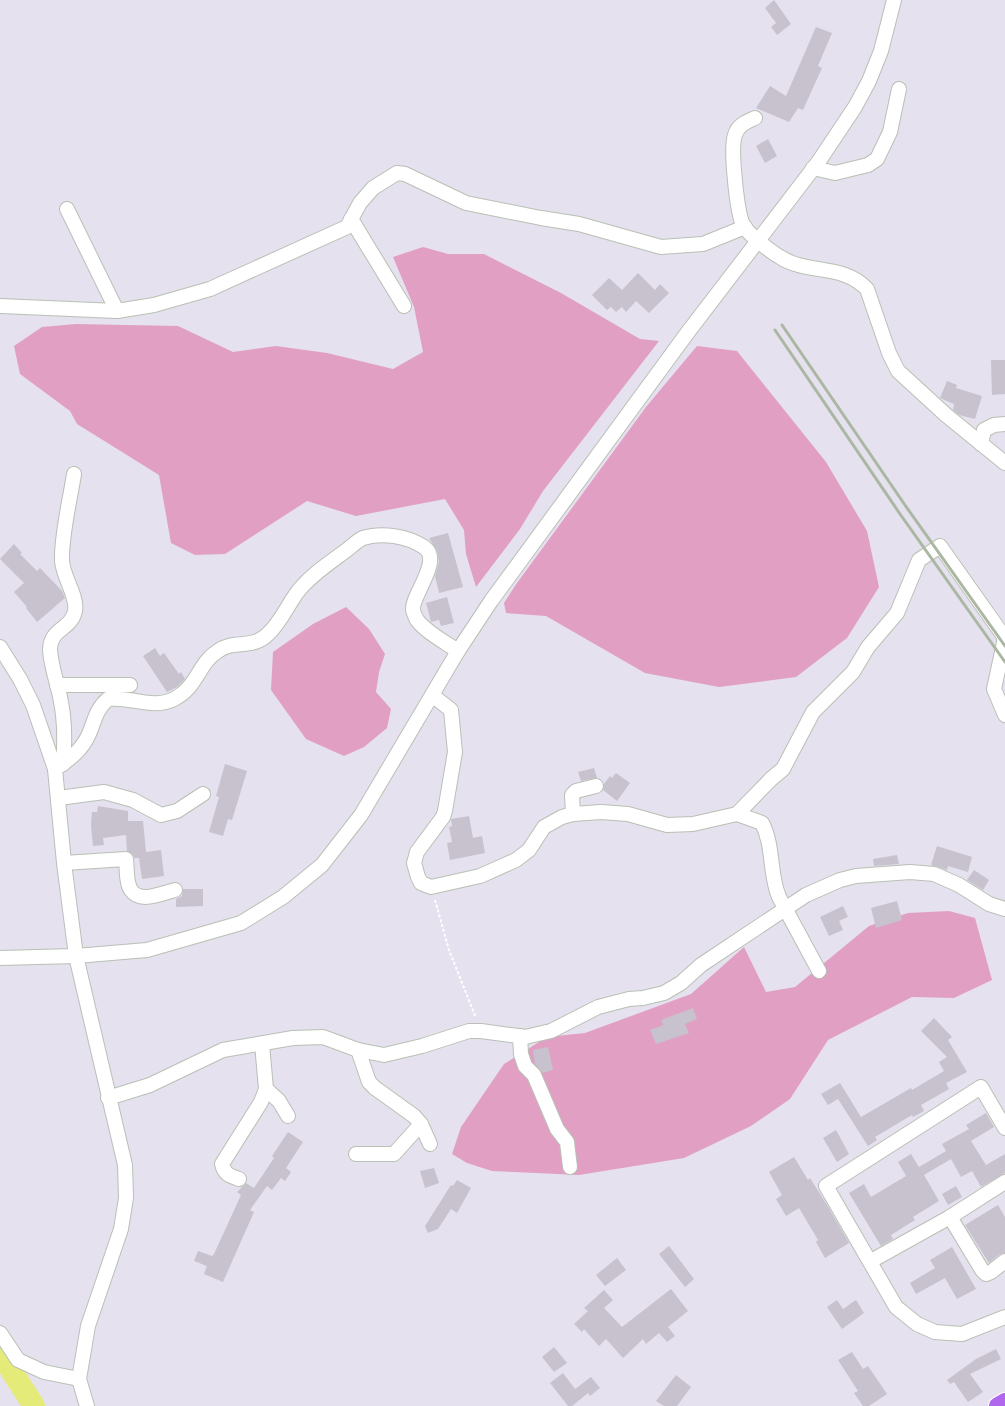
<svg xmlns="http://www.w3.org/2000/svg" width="1005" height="1406" font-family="'Golos Text',sans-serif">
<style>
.green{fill:#e29fc4}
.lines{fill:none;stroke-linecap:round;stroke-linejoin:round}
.river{stroke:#e5eb78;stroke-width:22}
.building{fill:#c7c2ce}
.minor-casing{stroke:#b9c0b4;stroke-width:16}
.major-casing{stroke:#fff;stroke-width:20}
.path{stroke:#fff;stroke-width:2;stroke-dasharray:3 2;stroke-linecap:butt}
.minor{stroke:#fff;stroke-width:14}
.major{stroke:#b167ed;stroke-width:18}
.rail{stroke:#aab7a3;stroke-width:3}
</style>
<rect width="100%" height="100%" fill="#e5e1ee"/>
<g class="green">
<polygon points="423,247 448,254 484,254 561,293 640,339 659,341 543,491 520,529 476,587 466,554 464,530 445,499 356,516 307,501 225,554 195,555 171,543 159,475 77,424 70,411 20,374 14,346 42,327 76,324 178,326 233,352 276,346 327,353 393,369 423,352 414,307 393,257"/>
<polygon points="697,346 737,351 826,462 867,531 879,587 847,638 796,677 719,687 645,673 546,616 506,613 504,603 517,583 646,407"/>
<polygon points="346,607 369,629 385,654 379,672 376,692 391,709 387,728 364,747 344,756 306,739 271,690 273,652 313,624"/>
<polygon points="949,911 975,918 992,980 954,998 912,997 828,1040 790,1099 751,1126 684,1158 579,1175 492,1171 467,1163 452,1154 461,1127 504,1064 547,1037 585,1033 691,994 744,947 766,992 795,987 869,926 908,913"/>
</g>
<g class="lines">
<polyline class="river" points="0,1353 34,1406"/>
</g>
<g class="building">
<polygon points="774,0 791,24 777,35 771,27 776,23 765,8"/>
<polygon points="816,27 832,33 818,66 822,68 803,110 798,108 789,122 756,108 770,86 786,96"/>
<polygon points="768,139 777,156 765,163 756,146"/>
<polygon points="638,273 655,290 660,284 669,293 649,313 636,301 626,312 622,307 616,312 611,307 607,310 592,295 609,278 622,290"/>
<polygon points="991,360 1005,360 1005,394 992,395"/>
<polygon points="947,381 957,385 956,388 982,396 975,419 959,415 953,410 954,404 940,398"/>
<polygon points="448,533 463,587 439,593 435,576 439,562 437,551 429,538"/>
<polygon points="14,544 22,553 20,554 37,571 40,568 62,591 65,598 37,622 26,608 27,607 14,592 24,583 0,559"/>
<polygon points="447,597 454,623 441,626 439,620 431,622 426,603"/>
<polygon points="155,648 160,656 164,653 179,674 181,672 185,679 177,687 167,692 143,656"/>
<polygon points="225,764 247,771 232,820 228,819 223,836 209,832 219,797 216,796"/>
<polygon points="594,768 597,778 581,781 578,772"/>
<polygon points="616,773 630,783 617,801 603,790 604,784 610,776 612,778"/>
<polygon points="98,806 128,811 128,821 143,821 146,852 161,850 164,876 142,879 139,858 134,858 133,854 127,851 126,835 103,838 104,845 93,846 91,826 92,812 97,812"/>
<polygon points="469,816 473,838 482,836 485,853 450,860 447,843 452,842 449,827 452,826 451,819"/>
<polygon points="937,846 972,857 968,872 948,866 947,870 931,865"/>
<polygon points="897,855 899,864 874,866 873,859"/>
<polygon points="974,870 989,880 983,890 967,880"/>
<polygon points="183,889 203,889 203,906 176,907 176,899 182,896"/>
<polygon points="897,901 902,920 876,928 871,908"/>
<polygon points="843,906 848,917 839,921 843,930 829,936 820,917"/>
<polygon points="693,1008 697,1019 685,1024 689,1033 656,1044 650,1030 663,1025 661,1020"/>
<polygon points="934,1018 952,1037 948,1040 967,1072 946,1083 949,1089 921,1105 924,1111 913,1117 912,1115 875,1137 877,1140 868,1146 838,1099 828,1105 821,1094 840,1083 861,1117 911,1088 912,1090 944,1071 939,1062 947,1057 921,1031"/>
<polygon points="548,1047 553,1070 542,1073 535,1064 533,1050"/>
<polygon points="986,1113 994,1127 971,1141 986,1165 1005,1154 1005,1173 981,1187 972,1171 961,1177 951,1159 924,1175 939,1201 913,1217 915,1220 891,1235 893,1239 881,1246 849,1193 864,1184 871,1197 906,1176 898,1162 911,1154 919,1167 946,1151 942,1144 969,1129 966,1125"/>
<polygon points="836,1130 849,1154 837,1162 823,1138"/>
<polygon points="288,1132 303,1142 286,1168 291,1172 285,1181 281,1178 272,1190 267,1186 250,1210 254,1212 223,1282 204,1274 207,1266 194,1261 198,1251 212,1256 214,1254 241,1195 237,1192 246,1183 254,1188 274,1158 272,1156"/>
<polygon points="794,1157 808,1180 810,1178 827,1205 849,1243 825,1258 816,1242 818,1240 799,1208 786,1216 776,1199 782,1195 769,1172"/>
<polygon points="434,1168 439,1183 425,1188 420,1171"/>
<polygon points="457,1180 471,1188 457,1213 451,1209 438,1229 428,1233 425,1226 451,1185 453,1186"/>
<polygon points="956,1186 962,1197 948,1205 942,1194"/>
<polygon points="998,1205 1005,1217 1005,1253 1000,1254 989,1263 965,1225"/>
<polygon points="669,1246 694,1279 685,1287 659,1254"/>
<polygon points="952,1247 976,1289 957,1299 945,1278 916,1294 910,1283 935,1268 930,1260"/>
<polygon points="617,1258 626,1270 605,1286 596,1275"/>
<polygon points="671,1289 688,1311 668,1327 675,1336 667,1342 659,1333 646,1344 643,1339 623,1358 606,1339 599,1346 584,1329 582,1332 574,1324 588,1311 584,1308 604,1290 613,1300 604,1308 622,1327"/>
<polygon points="837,1300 843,1309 856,1300 864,1313 842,1329 827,1307"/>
<polygon points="554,1347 567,1363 554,1372 542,1357"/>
<polygon points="996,1349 1001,1359 970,1374 983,1392 968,1402 954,1382 950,1384 947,1380 976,1359"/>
<polygon points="852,1352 863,1369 868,1366 887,1394 869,1406 863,1406 854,1393 858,1391 838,1360"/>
<polygon points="563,1373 575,1389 591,1377 600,1388 590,1396 588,1393 572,1406 568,1406 550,1383"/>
<polygon points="676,1375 691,1387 677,1406 664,1406 656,1401"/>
</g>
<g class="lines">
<g class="minor-casing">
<g id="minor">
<path d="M755,118C746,122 738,125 735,135C730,148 737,212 743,225C748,234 771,252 780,257C808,275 842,263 867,289L889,353L898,371L946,415L1005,463"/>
<polyline points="813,168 835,173 868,165 877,159 890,132 899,89"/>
<polyline points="67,209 117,311"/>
<polyline points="351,219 404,306"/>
<polyline points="0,306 117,311 154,305 210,289 347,227 360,203 373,188 397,173 405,174 466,203 541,218 579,224 661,247 703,244 745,227"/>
<polyline points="981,444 984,430 994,425 1005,424"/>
<polyline points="1005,638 994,689 1005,715"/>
<polyline points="0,647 20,679 33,705 55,769 64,863 76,956 125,1165 126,1198 121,1229 88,1326 79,1379 87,1406"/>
<polyline points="57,685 130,685"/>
<polyline points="432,695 451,710 455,752 445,811 443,817 417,852 414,863 418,877 421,883 431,887 480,876 516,860 529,850 544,827 562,817 573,814 601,812 628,814 667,825 693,824 737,814 771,779 783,769 813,712 853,672 868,647 897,613 919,560 940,546 1005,638"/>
<path d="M63,764C65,742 65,719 60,697C57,682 51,666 50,650C50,628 71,630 75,611C78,597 63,577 62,561C61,536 70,500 74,474"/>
<path d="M55,769C70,759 82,750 89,734C95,720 96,709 108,699C130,696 153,710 174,699C198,687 198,663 218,651C234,639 252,650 268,634C281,622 288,604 299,590C313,573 331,562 348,549C352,546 358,540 363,538C382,532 407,536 424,547C443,560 412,595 413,609C413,612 416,618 417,620C427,633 445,642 458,651"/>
<polyline points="59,798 104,792 133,800 161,815 177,811 203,794"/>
<polyline points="573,814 572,795 576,791 596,786"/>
<path d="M737,814L762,823C774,846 769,873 779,897L819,971"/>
<path d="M64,863L126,859C127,868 126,883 131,890C140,904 163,893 175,890"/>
<polyline points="0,958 76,956 147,950 241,923 283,897 322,865 361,815 458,651 491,601 688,332 819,161 855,107 869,81 881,51 894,0"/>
<polyline points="520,1036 521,1054 525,1066 534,1075 557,1129 567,1142 570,1167"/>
<polyline points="358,1050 369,1082 375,1088 414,1116 421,1124 430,1144"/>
<polyline points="266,1089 279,1101 288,1116"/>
<polyline points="108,1098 150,1085 223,1050 293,1038 323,1037 358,1050 384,1055 422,1046 469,1031 481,1031 525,1037 551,1031 598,1007 629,999 643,998 664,993 681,983 701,965 806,895 840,880 856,876 910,872 934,874 959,885 989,904 1005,909"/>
<polyline points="1005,1128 981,1087 826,1186 896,1307 917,1324 935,1332 962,1334 1005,1317"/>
<polyline points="356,1154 394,1154 421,1124"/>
<path d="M239,1179C230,1176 224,1174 222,1164L261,1102L266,1089L262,1044"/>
<polyline points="950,1217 982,1270 986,1274 991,1272 1005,1261"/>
<polyline points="871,1261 950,1217 1005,1182"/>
<polyline points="0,1333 18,1360 44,1372 79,1379"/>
</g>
</g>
<g class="major-casing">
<polyline id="major" points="998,1406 1005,1402"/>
</g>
<polyline class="path" points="435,900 449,950 476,1018"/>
<use href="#minor" class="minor"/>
<use href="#major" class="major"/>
<g class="rail">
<polyline points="782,325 907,508 1005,646"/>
<polyline points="775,330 900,514 1005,662"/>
</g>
</g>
</svg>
